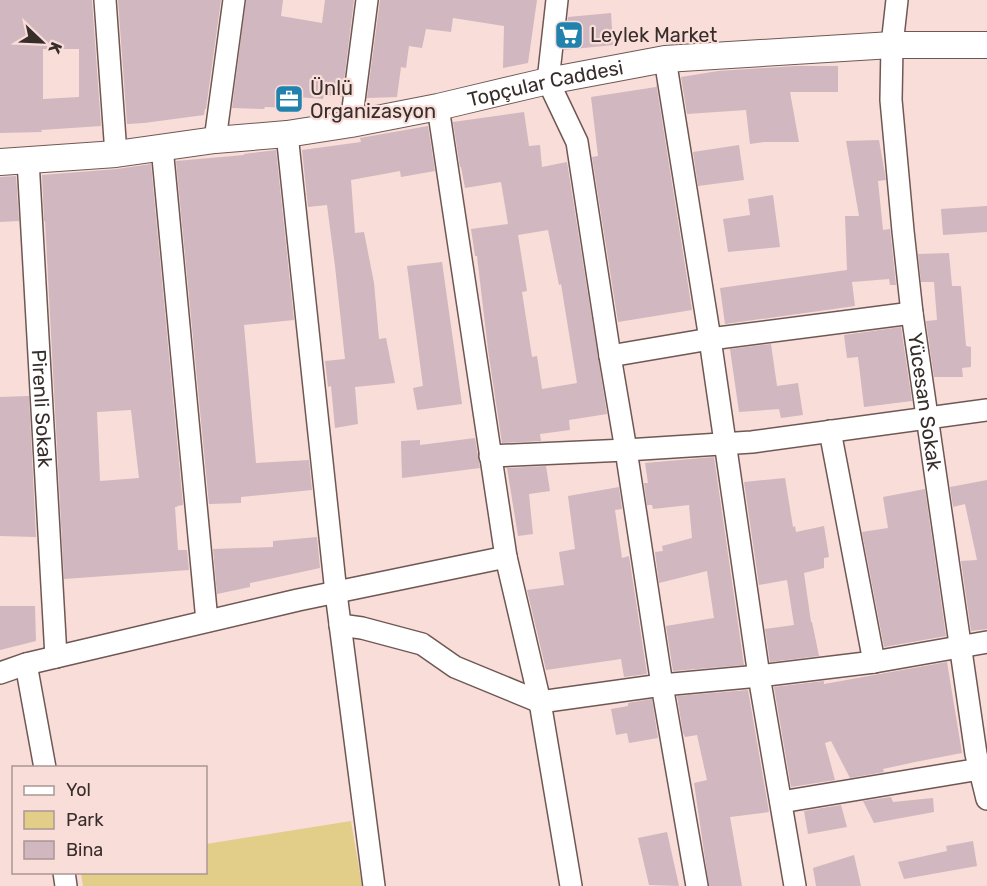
<svg xmlns="http://www.w3.org/2000/svg" width="987" height="886" font-family="Rubik,sans-serif">
<style>
.green{fill:#e2cd89}
.building{fill:#d1b7bf;fill-rule:evenodd}
.lines{fill:none;stroke-linecap:round;stroke-linejoin:round}
.minor-casing{stroke:#6f5854;stroke-width:24}
.tertiary-casing{stroke:#6f5854;stroke-width:28}
.minor{stroke:#fff;stroke-width:21}
.tertiary{stroke:#fff;stroke-width:26}
.labels{text-anchor:middle;dominant-baseline:central;stroke-width:4.5;stroke-linejoin:round;paint-order:stroke}
.poi-label{font-size:20px;fill:#372d2b;stroke:#f9ddd8;text-anchor:start}
.street-label{font-size:20px;fill:#372d2b;stroke:#f9ddd8}
</style>
<rect width="100%" height="100%" fill="#f9ddd8"/>
<polygon class="green" points="351,821 362,886 83,886 81,873 206,872 206,844"/>
<g class="building">
<path d="M0,0H92L101,126L41,130L42,132L0,133ZM43,49H79V97L43,99Z"/>
<polygon points="118,0 221,0 206,109 205,109 204,115 144,123 127,124"/>
<polygon points="246,0 283,0 281,16 322,23 325,0 354,0 342,97 324,95 323,99 296,97 294,108 265,107 264,109 232,108"/>
<polygon points="380,0 537,0 528,63 503,68 504,26 453,18 451,32 426,29 422,48 409,46 406,68 401,67 397,97 367,98"/>
<polygon points="611,13 613,45 564,50 568,17"/>
<polygon points="796,66 838,66 838,92 790,92 799,142 764,142 750,144 746,110 687,114 681,77 718,71"/>
<polygon points="656,82 692,310 618,322 592,157 598,156 591,97 656,87"/>
<path d="M524,112L529,146L540,145L542,167L567,162L607,414L569,420L570,430L540,434L541,441L502,443L488,350L477,256H475L471,229L508,224L501,182L465,188L461,167H460L453,122ZM548,230L559,285L561,284L577,383L542,389L537,356L532,357L522,292L527,291L518,235Z"/>
<polygon points="428,126 435,171 401,177 400,171 351,180 355,233 364,232 374,283 379,339 386,338 395,383 355,387 358,424 335,428 331,386 328,387 325,361 345,359 335,266 327,205 308,207 302,150 361,142 360,138"/>
<polygon points="879,140 886,180 878,181 883,230 890,229 896,285 890,285 889,279 852,282 855,306 725,324 720,288 847,270 845,216 859,216 846,141"/>
<polygon points="739,145 744,180 698,186 693,152"/>
<polygon points="276,150 294,320 244,325 256,463 309,460 312,490 241,497 241,503 209,504 176,161 244,155 244,154"/>
<path d="M151,164L183,505L177,506V507H175L178,550H187L189,570L64,579L45,221H44L42,175L117,169ZM131,410L139,478L100,481L97,412Z"/>
<polygon points="16,176 19,221 0,222 0,177"/>
<polygon points="773,195 780,247 728,252 723,219 750,215 748,199"/>
<polygon points="987,206 987,232 943,235 941,209"/>
<polygon points="949,253 952,286 961,286 966,346 971,347 971,367 962,368 963,377 934,377 926,321 937,320 934,282 921,282 918,254"/>
<polygon points="442,262 462,404 417,410 413,388 423,386 407,266"/>
<polygon points="901,327 912,401 864,407 858,357 847,358 844,335"/>
<polygon points="771,344 777,386 798,383 803,415 781,418 779,409 739,412 730,349"/>
<polygon points="29,396 36,537 0,536 0,397"/>
<polygon points="475,438 480,468 402,478 401,441 420,440 420,445"/>
<polygon points="714,457 744,665 673,671 666,626 714,618 707,571 659,583 655,552 663,551 662,546 692,538 689,505 653,509 652,505 647,505 644,483 648,483 645,463"/>
<polygon points="546,466 550,491 529,494 533,534 518,536 507,468"/>
<polygon points="785,478 793,527 795,526 796,532 824,526 829,557 824,558 824,568 804,573 811,622 812,622 819,656 770,662 765,629 794,625 787,580 759,585 744,482"/>
<polygon points="987,480 987,629 971,631 961,561 977,560 965,504 953,507 950,487"/>
<polygon points="619,487 622,509 615,510 622,558 629,556 647,674 624,677 621,659 546,670 527,590 564,585 559,552 575,549 568,496"/>
<polygon points="925,489 946,636 884,647 862,532 888,528 883,497"/>
<polygon points="317,537 320,568 250,583 250,587 217,594 213,549 273,547 273,541"/>
<polygon points="0,606 35,606 36,641 0,650"/>
<polygon points="947,662 962,753 915,762 883,769 884,772 850,778 831,741 825,743 835,780 791,787 774,687 824,681 824,684"/>
<polygon points="748,690 769,812 730,817 742,886 709,886 694,783 707,780 697,735 685,737 683,733 677,696"/>
<polygon points="652,699 658,738 629,743 627,733 616,735 611,709 628,706 628,703"/>
<polygon points="891,797 893,802 933,798 934,812 874,823 863,801"/>
<polygon points="841,805 847,827 808,834 804,811"/>
<polygon points="667,832 679,886 649,885 638,838"/>
<polygon points="973,841 977,866 904,879 898,862 947,851 946,846"/>
<polygon points="854,855 861,886 816,886 813,868"/>
</g>
<g class="lines">
<g class="minor-casing">
<g id="minor">
<polyline points="105,0 116,154"/>
<polyline points="557,0 548,81 577,142 610,356 626,450 662,685 697,886"/>
<path id="s1" d="M897,0L892,45L891,100L903,231L912,313L976,754L987,799"/>
<polyline points="665,59 710,339 759,676 795,886"/>
<polyline points="438,107 506,557 540,702 571,886"/>
<polyline points="351,124 367,0"/>
<polyline points="287,134 336,593 374,886"/>
<polyline points="215,140 234,0"/>
<polyline points="162,147 207,621"/>
<path id="s2" d="M28,160L56,657"/>
<polyline points="610,356 710,339 912,313"/>
<polyline points="830,431 874,662"/>
<polyline points="490,456 626,450 752,442 987,410"/>
<polyline points="340,625 362,628 422,644 455,667 540,702 662,685 759,676 874,662 987,642"/>
<polyline points="26,664 45,768"/>
<polyline points="0,673 26,664 298,600 506,557"/>
<polyline points="781,802 980,769"/>
<polyline points="64,872 66,886"/>
</g>
</g>
<g class="tertiary-casing">
<g id="tertiary">
<path id="s3" d="M0,162L116,154L215,140L287,134L351,124L438,107L548,81L665,59L892,45H987"/>
</g>
</g>
<use href="#minor" class="minor"/>
<use href="#tertiary" class="tertiary"/>
</g>
<defs>
<g id="supermarket-square" transform="scale(1.5)"><rect x="-9" y="-9" width="18" height="18" rx="4" fill="#2182ae" stroke="#f9ddd8"/><path d="M-6-5.5h2.5l.6 2H6L4.5 2H-2.5L-4.4-4H-6ZM-1.5 3.2a1.3 1.3 0 1 0 .1 0ZM3 3.2a1.3 1.3 0 1 0 .1 0Z" fill="#fff"/></g>
<g id="office-square" transform="scale(1.5)"><rect x="-9" y="-9" width="18" height="18" rx="4" fill="#2182ae" stroke="#f9ddd8"/><path d="M-6-3h4V-5.5h4V-3h4V5H-6ZM-1-4.5V-3h2v-1.5ZM-6 0V1H6V0Z" fill="#fff"/></g>
</defs>
<g fill-rule="evenodd">
<use href="#supermarket-square" x="569" y="35"/>
<use href="#office-square" x="289" y="99"/>
</g>
<g class="labels">
<g class="poi-label">
<text x="590" y="35">Leylek Market</text>
<text x="310" y="88">Ünlü<tspan x="310" dy="23">Organizasyon</tspan></text>
</g>
<g class="street-label">
<text stroke="none"><textPath href="#s3" startOffset="552">Topçular Caddesi</textPath></text>
<text stroke="none"><textPath href="#s1" startOffset="404">Yücesan Sokak</textPath></text>
<text stroke="none"><textPath href="#s2" startOffset="249">Pirenli Sokak</textPath></text>
</g>
</g>
<rect x="12" y="766" width="195" height="108" fill="#f9ddd8" stroke="#ab9793" stroke-width="1.5"/>
<rect x="24" y="786" width="30" height="9" fill="#ffffff" stroke="#ab9793" stroke-width="1.5"/>
<text x="66" y="796" font-size="18" fill="#372d2b">Yol</text>
<rect x="24" y="811" width="30" height="18" fill="#e2cd89" stroke="#ab9793" stroke-width="1.5"/>
<text x="66" y="826" font-size="18" fill="#372d2b">Park</text>
<rect x="24" y="841" width="30" height="18" fill="#d1b7bf" stroke="#ab9793" stroke-width="1.5"/>
<text x="66" y="856" font-size="18" fill="#372d2b">Bina</text>
<g transform="translate(42 42) rotate(113)" stroke="#f9ddd8" stroke-width="4.5" paint-order="stroke">
<path d="M0-4.5L10 22L0 15L-10 22Z" fill="#372d2b"/>
<text y="-9" font-size="16" font-weight="bold" text-anchor="middle" fill="#372d2b">K</text>
</g>
</svg>
